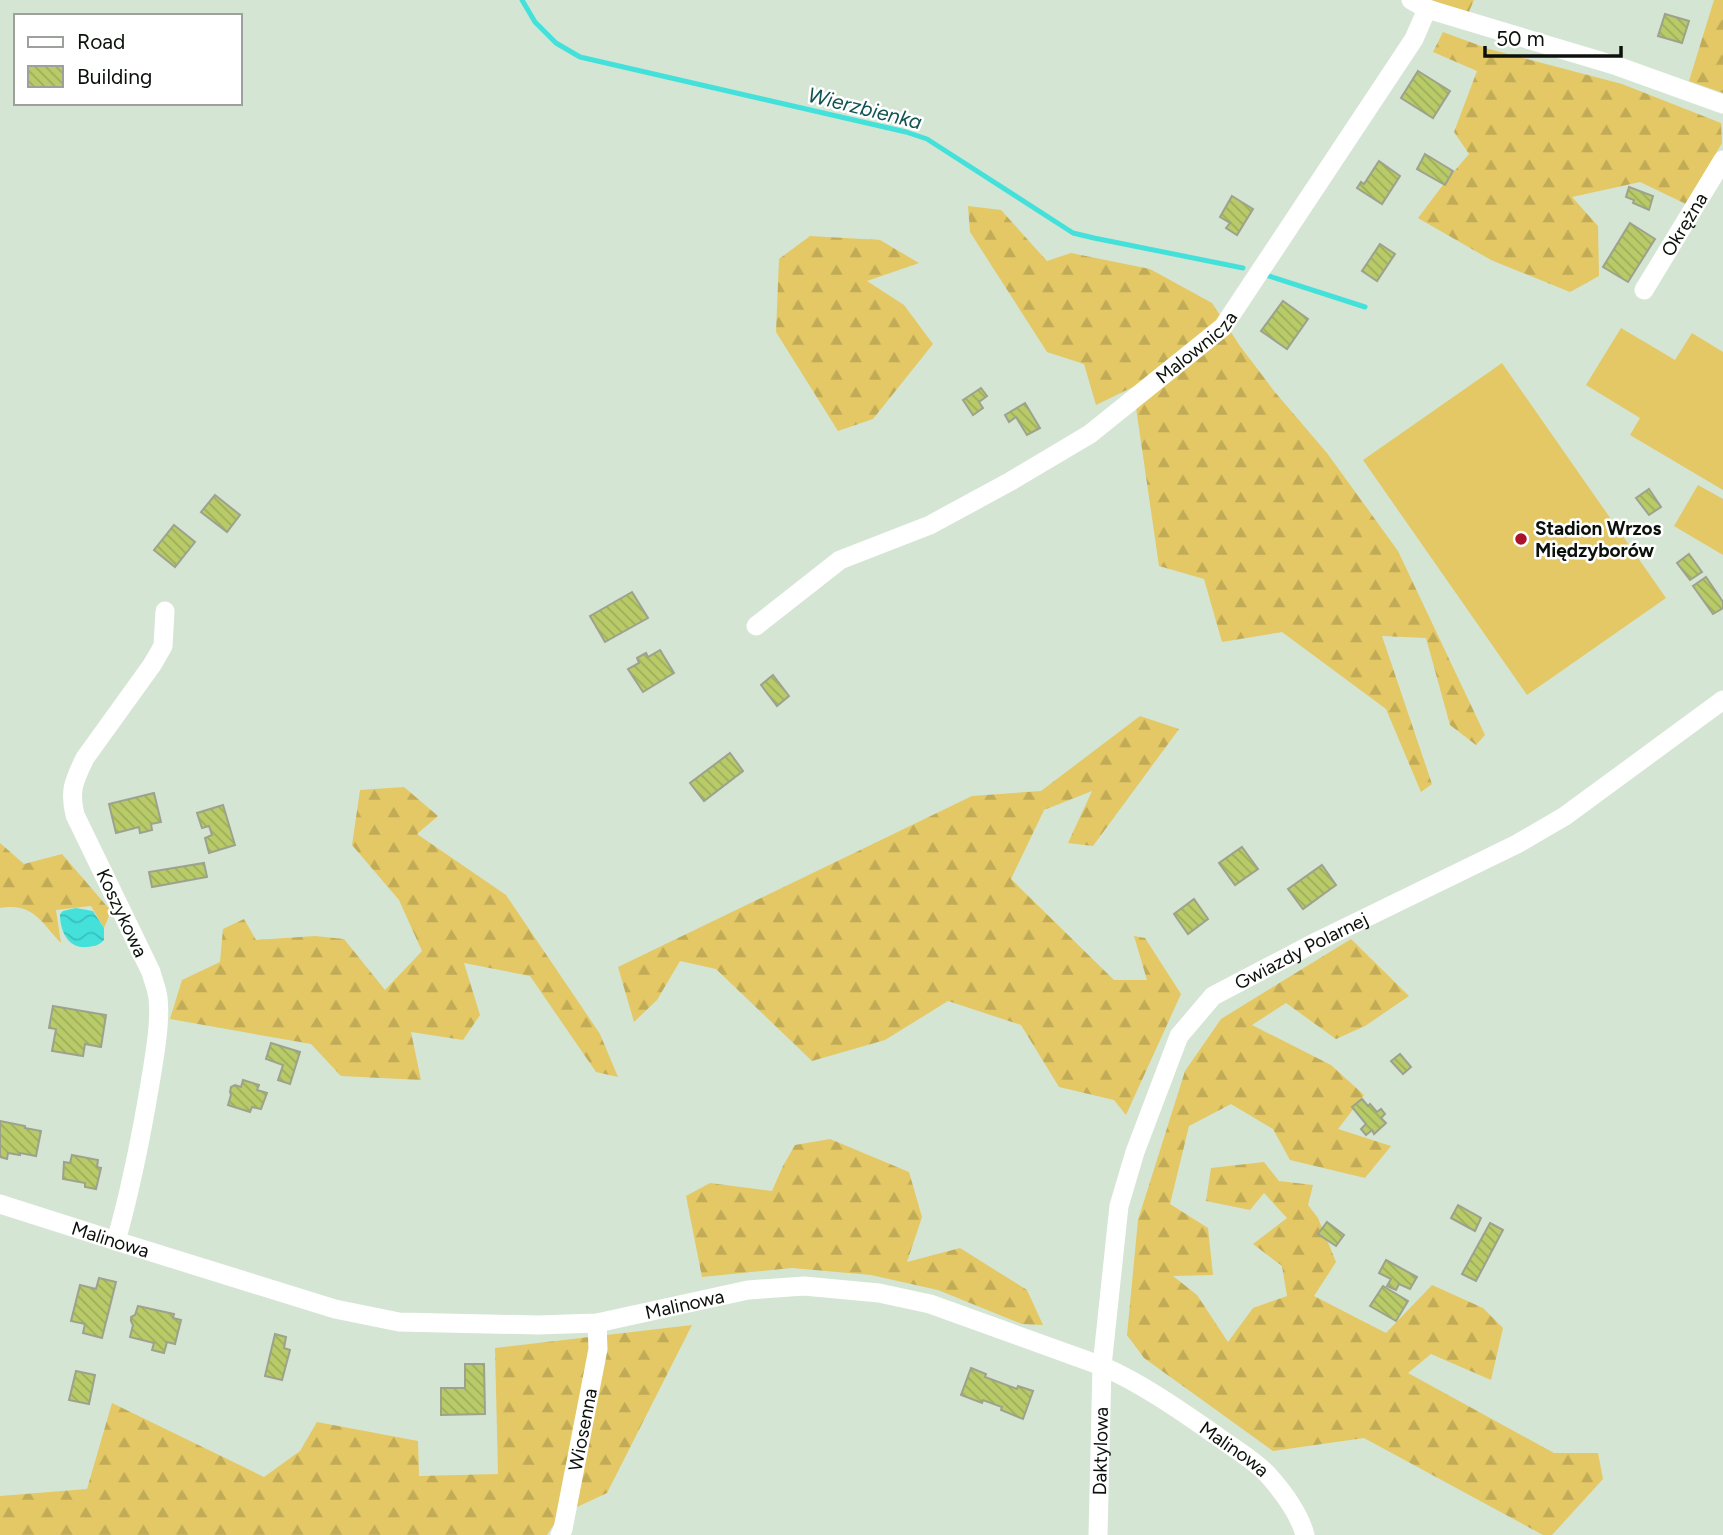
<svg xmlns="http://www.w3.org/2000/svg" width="1723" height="1535" font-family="Figtree,sans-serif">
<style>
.forest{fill:url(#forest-firs)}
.garden{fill:#e3c865}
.water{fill:url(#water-waves)}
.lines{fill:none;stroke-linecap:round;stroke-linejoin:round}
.stream{stroke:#44e1db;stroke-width:5}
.building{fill:url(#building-back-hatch);stroke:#9da28d;stroke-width:2}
.street{stroke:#fff;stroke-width:19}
.poi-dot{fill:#a9132c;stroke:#fff;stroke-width:2.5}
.labels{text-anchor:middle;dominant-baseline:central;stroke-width:5;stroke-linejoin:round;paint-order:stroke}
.street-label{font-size:19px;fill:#0c110b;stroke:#fff}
.poi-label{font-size:19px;font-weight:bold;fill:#0c110b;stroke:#fff;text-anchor:start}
.water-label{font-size:21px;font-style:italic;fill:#125451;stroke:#fff}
</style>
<defs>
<pattern id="forest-firs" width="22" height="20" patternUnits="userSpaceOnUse" patternTransform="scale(1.75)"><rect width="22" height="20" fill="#e3c865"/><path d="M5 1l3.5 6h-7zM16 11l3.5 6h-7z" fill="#c2ab56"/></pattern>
<pattern id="water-waves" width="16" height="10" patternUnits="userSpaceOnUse" patternTransform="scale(1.75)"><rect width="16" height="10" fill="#44e1db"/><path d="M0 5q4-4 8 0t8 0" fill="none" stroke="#3ac0bb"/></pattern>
<pattern id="building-back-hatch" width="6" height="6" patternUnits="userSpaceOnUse" patternTransform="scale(1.75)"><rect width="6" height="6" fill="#b8cb68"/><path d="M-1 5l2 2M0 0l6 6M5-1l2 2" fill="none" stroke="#9dad59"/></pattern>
</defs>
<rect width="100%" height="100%" fill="#d5e5d3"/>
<g class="forest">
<polygon points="1432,0 1474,0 1468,14"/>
<polygon points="1714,0 1723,0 1723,93 1689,81"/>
<polygon points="1443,32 1489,49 1622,84 1721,123 1722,143 1686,204 1640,182 1572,197 1598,226 1599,276 1570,292 1491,260 1418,218 1446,181 1469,154 1454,132 1477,71 1433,52"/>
<polygon points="968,206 1001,210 1047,261 1071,253 1150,269 1212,303 1240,346 1274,391 1327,453 1398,551 1485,735 1476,745 1450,725 1426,638 1382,636 1432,784 1421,792 1386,709 1282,632 1222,642 1204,579 1159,566 1133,387 1096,405 1084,364 1047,352 970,232"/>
<polygon points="810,236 880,240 919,263 867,281 904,305 933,344 873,419 838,431 776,332 779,259"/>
<polygon points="1140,716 1179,729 1093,846 1068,843 1092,791 1044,810 1011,879 1114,980 1147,980 1134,936 1145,938 1181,994 1126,1115 1114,1100 1059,1087 1021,1025 948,1001 885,1040 812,1061 716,969 680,961 657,1000 634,1022 618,967 972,796 1041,791"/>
<polygon points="404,787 438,816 417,834 506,895 600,1034 618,1077 596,1072 530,976 464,963 480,1015 463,1040 411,1032 421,1080 341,1076 311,1044 170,1019 182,980 220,962 223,929 244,919 256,940 315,936 344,939 385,990 422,951 399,900 352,845 360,790"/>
<path d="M0,843L24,864L62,854L111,911L104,928L91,906L56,910L61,943C41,922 33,902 0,908Z"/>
<polygon points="1351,939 1409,996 1365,1026 1336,1039 1286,1003 1252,1025 1331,1065 1364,1095 1338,1129 1391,1146 1365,1178 1290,1160 1273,1129 1231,1104 1189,1126 1170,1204 1208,1228 1213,1275 1173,1276 1197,1295 1228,1342 1253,1308 1287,1296 1282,1266 1253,1244 1287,1218 1264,1193 1250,1210 1206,1201 1211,1168 1264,1162 1279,1181 1313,1185 1308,1205 1318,1218 1336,1262 1314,1296 1386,1333 1432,1285 1483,1308 1503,1328 1491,1380 1431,1354 1408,1373 1554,1453 1598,1453 1603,1479 1552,1535 1543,1535 1364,1438 1273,1451 1144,1358 1127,1335 1138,1220 1185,1071 1221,1019"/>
<polygon points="830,1139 909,1172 922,1217 907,1262 960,1248 1027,1290 1043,1325 1022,1324 938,1290 871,1275 792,1268 702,1277 686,1196 710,1183 772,1191 783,1166 795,1145"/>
<polygon points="692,1325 607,1493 560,1515 547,1535 0,1535 0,1496 87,1489 112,1403 264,1477 300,1451 317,1422 418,1441 419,1476 498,1474 495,1348"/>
</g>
<g class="garden">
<polygon points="1621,328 1675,360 1692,333 1723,352 1723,490 1630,435 1640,418 1586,385"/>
<polygon points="1502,363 1666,598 1527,695 1363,460"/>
<polygon points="1698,485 1723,499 1723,555 1674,526"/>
</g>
<path class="water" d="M76,908L93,911L104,928V940C98,946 95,946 87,947C68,949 60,931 60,914L63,911Z"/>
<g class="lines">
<g class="stream">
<polyline points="522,0 535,22 556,43 580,57 906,132 927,139 1073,233 1094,238 1243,268"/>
<polyline points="1269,276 1365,307"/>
</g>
</g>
<g class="building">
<polygon points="1665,14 1689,21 1682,43 1658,36"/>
<polygon points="1418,71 1450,91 1433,118 1401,98"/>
<polygon points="1425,154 1453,171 1445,185 1417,169"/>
<polygon points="1379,161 1400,176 1382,204 1357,188 1361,182 1364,184"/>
<polygon points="1629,187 1653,196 1649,210 1633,203 1634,200 1626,197"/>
<polygon points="1232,196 1253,209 1237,235 1226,228 1230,223 1220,217"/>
<polygon points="1630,223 1655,239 1628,282 1603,267"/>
<polygon points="1380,244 1395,254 1377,281 1362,271"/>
<polygon points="1283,301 1308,319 1287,349 1261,331"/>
<polygon points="981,388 987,396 979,402 983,408 973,415 963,400"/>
<polygon points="1025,403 1040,428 1027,435 1016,417 1009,422 1005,415"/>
<polygon points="1649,489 1661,507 1649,515 1636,498"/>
<polygon points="215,495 240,515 227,532 201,512"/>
<polygon points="174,525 195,542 175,567 154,550"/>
<polygon points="1689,554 1702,572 1690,580 1677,563"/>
<polygon points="1706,577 1723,602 1723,608 1713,614 1693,586"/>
<polygon points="632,592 648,618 605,642 590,616"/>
<polygon points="660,650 674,673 643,692 628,669 639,663 637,658 646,653 648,657"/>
<polygon points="773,675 789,696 777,706 761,685"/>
<polygon points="730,753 743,771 704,801 690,783"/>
<polygon points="154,793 161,822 151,824 152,830 140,833 139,827 116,833 109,804"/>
<polygon points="223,805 235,845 209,853 205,838 212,835 209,826 202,828 197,813"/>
<polygon points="1242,847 1258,869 1235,885 1219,863"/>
<polygon points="204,863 207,877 152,887 149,872"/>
<polygon points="1322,865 1336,885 1303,909 1288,889"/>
<polygon points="1194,899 1208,919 1188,934 1174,914"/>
<polygon points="53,1006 106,1015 101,1047 85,1044 83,1056 52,1051 56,1029 49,1028"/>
<polygon points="271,1043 300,1052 290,1084 278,1080 283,1065 266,1059"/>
<polygon points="1400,1054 1411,1067 1403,1074 1391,1061"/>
<polygon points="243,1080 259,1085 257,1090 267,1093 261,1109 252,1107 250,1112 228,1105 231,1095 230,1092 231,1087 235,1085 241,1087"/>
<polygon points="1362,1099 1368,1106 1370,1104 1377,1112 1381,1109 1385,1114 1381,1118 1386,1123 1374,1134 1372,1130 1366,1135 1361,1129 1366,1124 1352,1107"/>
<polygon points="0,1121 25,1126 25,1128 41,1131 36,1156 20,1153 20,1155 8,1153 7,1159 0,1157"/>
<polygon points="72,1155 98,1160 97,1167 101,1168 96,1189 85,1187 85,1183 63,1179 64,1162 70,1163"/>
<polygon points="1458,1205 1481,1218 1475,1231 1451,1218"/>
<polygon points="1327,1222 1344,1235 1336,1246 1318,1234"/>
<polygon points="1490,1223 1503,1230 1476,1281 1462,1274"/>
<polygon points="1386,1260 1417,1277 1410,1289 1399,1284 1396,1290 1387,1286 1391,1279 1379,1273"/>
<polygon points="99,1278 116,1282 102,1338 83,1333 85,1324 71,1321 80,1285 96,1289"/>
<polygon points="1383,1286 1408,1301 1396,1321 1370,1306"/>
<polygon points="138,1306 174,1314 173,1318 181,1320 175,1344 167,1342 164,1353 152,1350 154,1343 130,1337 133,1325 131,1321 131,1317 135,1315"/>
<polygon points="275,1334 286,1337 284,1348 290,1350 282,1380 265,1376"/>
<polygon points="465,1364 484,1364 485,1414 441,1415 441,1388 465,1388"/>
<polygon points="971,1368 986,1374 985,1377 1017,1389 1018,1386 1033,1391 1023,1419 1001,1410 1002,1407 983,1400 982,1403 961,1395"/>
<polygon points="76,1371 95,1375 89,1404 69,1400"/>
</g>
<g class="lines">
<g class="street">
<polyline points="1411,0 1427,9 1617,66 1723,104"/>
<path id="s1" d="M1644,290L1723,160"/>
<path id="s2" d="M756,626L840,560L930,525L1011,481L1090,434L1223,327L1414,39L1427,9"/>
<path id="s3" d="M0,1204L116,1241L335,1309L399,1322L538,1325L597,1323L748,1290L804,1286L879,1293L930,1304L1102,1366C1143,1384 1181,1411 1217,1436C1233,1448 1256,1461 1269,1476C1284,1493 1299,1513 1305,1535"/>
<path d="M116,1241C131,1189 141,1137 150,1084C154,1059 161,1022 158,998C157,989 153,980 151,972L75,815C69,790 74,781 85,758L152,665L163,646L165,611"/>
<path id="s4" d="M560,1535L563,1529L598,1349L597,1323"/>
<path id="s5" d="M1098,1535L1102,1366L1119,1206L1135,1152L1179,1036L1213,996L1316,942L1517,844L1565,816L1723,700"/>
</g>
</g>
<circle class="poi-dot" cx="1521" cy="539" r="7"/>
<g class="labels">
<g class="street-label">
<text stroke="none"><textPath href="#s1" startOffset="77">Okrężna</textPath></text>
<text stroke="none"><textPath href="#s2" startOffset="525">Malownicza</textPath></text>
<text transform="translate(122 913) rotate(65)">Koszykowa</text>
<text stroke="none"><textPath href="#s5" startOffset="662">Gwiazdy Polarnej</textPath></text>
<text stroke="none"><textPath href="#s3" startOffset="116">Malinowa</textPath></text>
<text stroke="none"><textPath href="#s3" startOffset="704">Malinowa</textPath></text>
<text stroke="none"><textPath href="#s4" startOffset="108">Wiosenna</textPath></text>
<text stroke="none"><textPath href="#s3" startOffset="1292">Malinowa</textPath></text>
<text stroke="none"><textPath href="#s5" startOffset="84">Daktylowa</textPath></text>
</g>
<g class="poi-label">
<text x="1535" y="528">Stadion Wrzos<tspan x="1535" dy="22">Międzyborów</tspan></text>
</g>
<g class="water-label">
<text transform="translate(865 108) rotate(14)">Wierzbienka</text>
</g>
</g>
<rect x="14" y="14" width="228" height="91" fill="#ffffff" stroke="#9ea09d" stroke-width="2"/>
<rect x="28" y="37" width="35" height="10" fill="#ffffff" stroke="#9ea09d" stroke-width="2"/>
<text x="77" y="49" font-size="21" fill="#0c110b">Road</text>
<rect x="28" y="66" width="35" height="21" fill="url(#building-back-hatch)" stroke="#9ea09d" stroke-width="2"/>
<text x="77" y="84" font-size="21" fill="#0c110b">Building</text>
<path d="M1485 46v10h136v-10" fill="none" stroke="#0c110b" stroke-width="3.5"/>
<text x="1496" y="46" font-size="21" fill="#0c110b" stroke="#ffffff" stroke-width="5" paint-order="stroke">50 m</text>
</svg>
